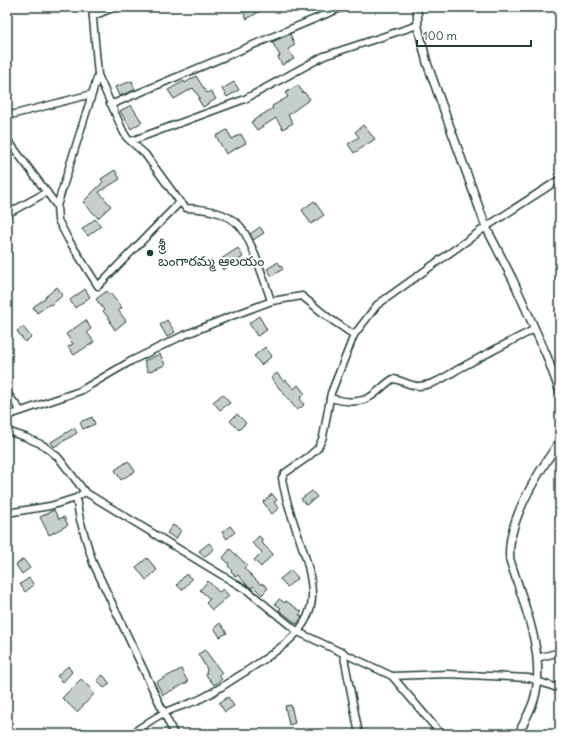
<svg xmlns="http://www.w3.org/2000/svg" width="567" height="741" font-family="Delius,'Noto Sans Telugu',sans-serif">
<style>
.building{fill:#c7cfcc;stroke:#1f3d34}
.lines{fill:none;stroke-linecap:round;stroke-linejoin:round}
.minor-casing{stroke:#1f3d34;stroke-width:9}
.tertiary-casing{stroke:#1f3d34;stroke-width:10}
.minor{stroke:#fff;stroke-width:6}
.tertiary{stroke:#fff;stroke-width:7}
.poi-dot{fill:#1f3d34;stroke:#fff;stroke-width:1.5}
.labels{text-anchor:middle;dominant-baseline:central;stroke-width:4;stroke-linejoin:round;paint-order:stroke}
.poi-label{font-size:14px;fill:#1f3d34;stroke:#fff;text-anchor:start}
</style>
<rect width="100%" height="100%" fill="#fff"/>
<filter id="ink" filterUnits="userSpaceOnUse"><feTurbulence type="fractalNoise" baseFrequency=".025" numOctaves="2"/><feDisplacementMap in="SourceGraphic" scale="8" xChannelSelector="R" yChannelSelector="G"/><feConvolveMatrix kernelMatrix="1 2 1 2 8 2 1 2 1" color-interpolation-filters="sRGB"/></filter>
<g filter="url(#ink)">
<g class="building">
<polygon points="240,7 267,7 247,19"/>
<polygon points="290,34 295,45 288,49 294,59 282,65 278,57 280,56 272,42"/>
<polygon points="196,76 207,93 211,91 216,99 203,107 198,99 200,98 193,88 174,99 168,90 184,81 185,83"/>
<polygon points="132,81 135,90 119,96 115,87"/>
<polygon points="234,82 239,90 227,97 222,89"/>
<polygon points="298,85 303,93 304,92 310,99 288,115 293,123 283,129 276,118 257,130 251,122 273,108 272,106 288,97 285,93"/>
<polygon points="131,105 142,122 131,129 120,111"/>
<polygon points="363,125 375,139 354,153 348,144 359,137 355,132"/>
<polygon points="227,130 232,139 241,134 246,143 226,154 216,136"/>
<polygon points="115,170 120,179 99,192 111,206 98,218 83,202 103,182 101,179"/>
<polygon points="314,201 324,215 311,224 302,210"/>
<polygon points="95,219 101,226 88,236 82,229"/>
<polygon points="260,227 264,233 253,240 250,234"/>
<polygon points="238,248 243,257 223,270 218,261"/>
<polygon points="278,262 283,269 272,276 267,269"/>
<polygon points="57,287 63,295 51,305 50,304 37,313 33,307 46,298 45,297"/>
<polygon points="85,289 90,297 75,308 70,300"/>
<polygon points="107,291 109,294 110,293 122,308 118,310 126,321 115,330 110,322 111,321 103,311 104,310 96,299"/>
<polygon points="259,316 267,330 257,336 249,323"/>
<polygon points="86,320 91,329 87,332 94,342 74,355 68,347 73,344 66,334"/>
<polygon points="167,320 175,332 167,337 160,325"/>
<polygon points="23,327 31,337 25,342 17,331"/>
<polygon points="265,347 272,356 261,365 254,356"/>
<polygon points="160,354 165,365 148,372 144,361"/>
<polygon points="277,373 284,382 286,380 294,389 298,385 305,394 300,398 304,405 297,410 271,378"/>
<polygon points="223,394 230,403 220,410 213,402"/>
<polygon points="237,414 246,423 239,430 230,421"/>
<polygon points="92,417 95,424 83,429 80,422"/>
<polygon points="74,428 77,433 54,447 51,442"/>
<polygon points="128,461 135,471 121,480 115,470"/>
<polygon points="312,491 317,497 306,505 301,499"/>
<polygon points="272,494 277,500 274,502 279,508 272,514 263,502"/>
<polygon points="54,510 59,519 64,517 68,525 49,535 40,517"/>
<polygon points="173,525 181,530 176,539 167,533"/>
<polygon points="230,526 235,532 227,539 222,532"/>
<polygon points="259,536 263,540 261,542 273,554 261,567 254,560 262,552 252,543"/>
<polygon points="209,543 214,549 204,557 199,551"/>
<polygon points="230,549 247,565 244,568 261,585 262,583 268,588 262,595 253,586 251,588 248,586 238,575 236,577 231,571 232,570 228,566 229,564 223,558"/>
<polygon points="147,558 157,570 146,580 136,567"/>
<polygon points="23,559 30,568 22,574 16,565"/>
<polygon points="291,570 298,578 287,587 280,579"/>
<polygon points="186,574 192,579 182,590 177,585"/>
<polygon points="29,578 34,585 25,592 20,584"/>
<polygon points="208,581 219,592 223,589 229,596 212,610 206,603 210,599 200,590"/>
<polygon points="279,599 285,603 286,601 302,612 299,615 302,617 297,624 279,610 281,608 275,604"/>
<polygon points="220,623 227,633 220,637 214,628"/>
<polygon points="205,650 222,673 219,676 222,679 214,685 206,675 207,669 198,654"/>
<polygon points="68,666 72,672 63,682 57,676"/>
<polygon points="181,669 188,682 163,695 156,682"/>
<polygon points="103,675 110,684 104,688 97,680"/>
<polygon points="81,679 95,693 77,712 62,698"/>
<polygon points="228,697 234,706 225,712 219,703"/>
<polygon points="291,705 295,723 289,725 285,706"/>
</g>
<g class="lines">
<g class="minor-casing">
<g id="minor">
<path d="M92,7L98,75L123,131L127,138L145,154L180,202L186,208C205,209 223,211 238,224C251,236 265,283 271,301"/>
<polyline points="93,16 115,7"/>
<polyline points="110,103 115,103 343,7"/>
<polyline points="7,116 92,94"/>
<polyline points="7,139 57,206 58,220 68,239 98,286 180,202"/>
<polyline points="131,141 245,99 324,56 418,25"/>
<polyline points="57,206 98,75"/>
<polyline points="7,214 47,192"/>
<polyline points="7,393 21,411"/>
<path d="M330,398C342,401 356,404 368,398C377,394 384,384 393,379C402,380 410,386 419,386C437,385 450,373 464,366C488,353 511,341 535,329"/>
<polyline points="7,416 80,391 131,361 182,336 229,317 272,301 302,296 329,318 354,335"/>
<polyline points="7,431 25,437 43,445 58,457 85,492 248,591 298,632 392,676 441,734"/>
<polyline points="85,492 76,498 80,520 93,563 174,734"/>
<polyline points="7,513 50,506 76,498"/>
<polyline points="343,652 359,734"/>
<polyline points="537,658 560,652"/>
<polyline points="392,676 448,674 529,678 560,689"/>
<path d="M131,734C142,727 153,718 164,713C175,707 187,705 198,700C214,693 230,681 245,672C273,653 314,632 312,592C310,553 287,517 282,478L285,473L308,457L318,448L323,437L331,393L354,335L377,305L486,227L560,179"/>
</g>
</g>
<g class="tertiary-casing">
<g id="tertiary">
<polyline points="417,7 418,27 427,63 486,227 513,280 546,354 560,392"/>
<path d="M519,734C523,723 530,712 534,700C547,656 523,602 510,560C505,523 539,471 560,441"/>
</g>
</g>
<use href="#minor" class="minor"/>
<use href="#tertiary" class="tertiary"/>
</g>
</g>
<circle class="poi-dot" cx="150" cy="253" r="4"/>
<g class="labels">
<g class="poi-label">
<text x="158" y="245">శ్రీ<tspan x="158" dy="16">బంగారమ్మ ఆలయం</tspan></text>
</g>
</g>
<rect width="567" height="741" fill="none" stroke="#fff" stroke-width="24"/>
<rect x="12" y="12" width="543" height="717" fill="none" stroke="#1f3d34" stroke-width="1.5" filter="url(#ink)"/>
<path d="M417 40v6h114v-6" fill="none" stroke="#1f3d34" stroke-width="2"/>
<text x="423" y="40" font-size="12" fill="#1f3d34" stroke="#ffffff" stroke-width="3" paint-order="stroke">100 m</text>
</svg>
